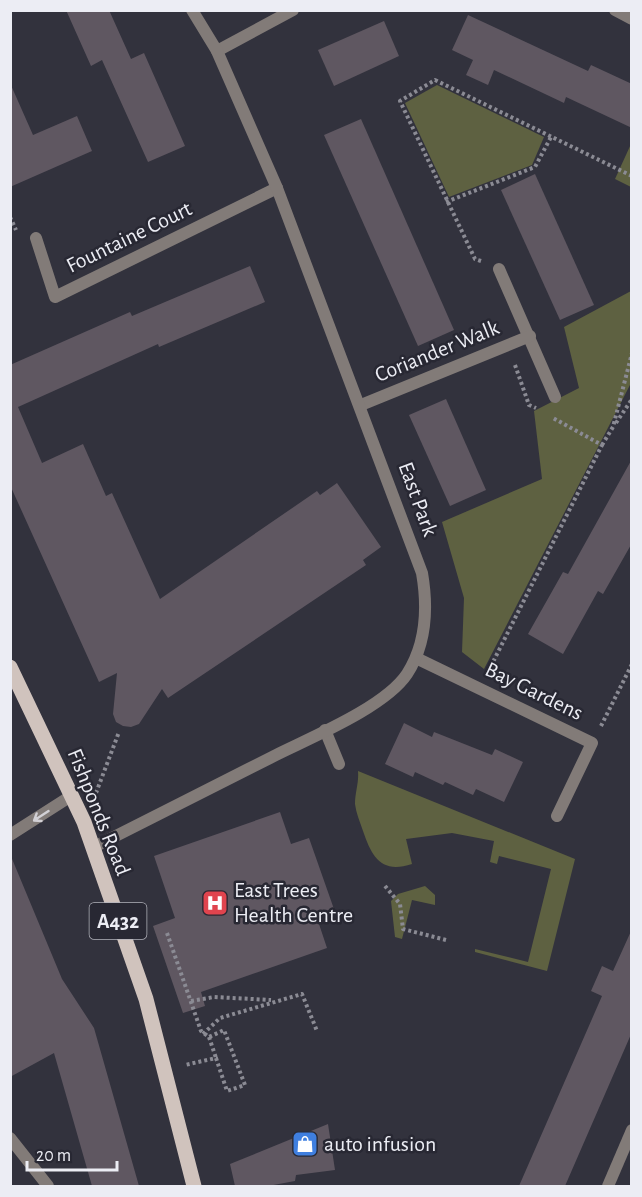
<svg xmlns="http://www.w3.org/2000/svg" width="642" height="1197" font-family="'Alegreya Sans',sans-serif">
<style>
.green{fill:#5e6141}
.building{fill:#5f5761}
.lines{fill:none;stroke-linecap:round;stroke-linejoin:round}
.path{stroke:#8b8b94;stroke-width:4;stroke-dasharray:3 3;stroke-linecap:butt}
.service{stroke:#827b78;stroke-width:12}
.minor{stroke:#827b78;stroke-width:12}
.primary{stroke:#d0c3bd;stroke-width:15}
.oneway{stroke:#d2d0d5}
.labels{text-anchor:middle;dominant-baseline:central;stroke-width:5;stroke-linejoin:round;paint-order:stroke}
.shield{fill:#282833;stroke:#b1b2ba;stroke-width:1.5}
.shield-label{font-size:21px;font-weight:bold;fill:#ecedf4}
.street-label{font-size:22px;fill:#ecedf4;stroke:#282833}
.poi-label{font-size:22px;fill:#ecedf4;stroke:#282833;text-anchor:start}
</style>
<rect width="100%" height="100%" fill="#32323d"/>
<g class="green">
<polygon points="437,85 544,137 532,165 449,197 405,103"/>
<polygon points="631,144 631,187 615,179"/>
<polygon points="631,291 631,383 484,669 462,652 464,598 442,522 542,479 534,411 579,388 564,327"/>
<path d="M358,771L575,859L547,971L475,952V949L528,962L551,869L499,856L497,864L490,862L494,841L452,833L406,839L412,864C381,874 372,857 363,831C360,822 356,813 355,804C355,792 359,783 358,771Z"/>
<polygon points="425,886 435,895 435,905 412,900 402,939 395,937 391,901 398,894"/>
</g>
<g class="building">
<polygon points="66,10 109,10 131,59 144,53 185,146 148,162 102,60 91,66"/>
<polygon points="468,15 588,71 591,65 632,84 632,128 566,97 564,103 494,70 488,85 466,75 473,60 452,50"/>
<polygon points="384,21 399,56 334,86 318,50"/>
<polygon points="10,83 33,135 77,116 92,151 10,187"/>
<polygon points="361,119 454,330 418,346 324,135"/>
<polygon points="535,174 594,305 560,320 501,190"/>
<polygon points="250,266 265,302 159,347 158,344 18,407 42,463 83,444 106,496 112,493 160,599 317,491 320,495 337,483 381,547 363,560 366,565 168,698 162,689 139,724 131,727 123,726 116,722 113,714 117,673 99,682 10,485 10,365 130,312 132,316"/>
<polygon points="446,399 486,490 450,506 409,415"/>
<polygon points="632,459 632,543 603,594 598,591 563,654 528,634 563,572 568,574"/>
<polygon points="404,723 432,737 434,732 492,755 495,749 523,762 504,802 476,789 473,795 445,782 443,785 415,772 413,777 385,764"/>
<polygon points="280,812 291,844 309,838 335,912 317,918 327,948 201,992 205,1006 183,1013 153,926 175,918 154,856"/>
<polygon points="10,854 62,979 94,1028 139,1186 92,1186 54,1053 10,1077"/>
<polygon points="632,929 632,1032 565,1186 519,1186 602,996 591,991 602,966 613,971"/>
<polygon points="328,1124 335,1170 296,1175 295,1181 268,1186 235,1186 230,1164"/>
</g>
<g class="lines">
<g class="path">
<polyline points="446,202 535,167 551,137"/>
<polyline points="10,217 16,230"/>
<polyline points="481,261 475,259 400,101 435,80 632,176"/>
<polyline points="515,365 529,405 536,408"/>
<polyline points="616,423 632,399"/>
<polyline points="602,445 613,427 632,353"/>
<polyline points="488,672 602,445 553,418"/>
<polyline points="601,726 632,664"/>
<polyline points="96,793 119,732"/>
<polyline points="385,886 400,904 403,929 446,940"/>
<polyline points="167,933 201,1031 209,1037 224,1030 245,1085 227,1091 216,1058 185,1065"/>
<polyline points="191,1001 214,997 271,1000"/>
<polyline points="203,1034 220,1018 302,994 317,1031"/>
<polyline points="209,1037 216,1058"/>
</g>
<polyline class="service" points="325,730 339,764"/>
<g class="minor">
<polyline points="615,10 632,19"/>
<polyline points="217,51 293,10"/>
<polyline points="36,238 55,297 277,188"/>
<polyline points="499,269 555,397"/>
<polyline points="361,405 530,336"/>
<polyline points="416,658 592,743 557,816"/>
<polyline points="10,835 71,796"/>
<path d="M92,848C153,817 215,786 276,755C312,737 385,707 407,674C427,643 428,608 422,573L277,188L217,51L192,10"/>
<polyline points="10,1138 48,1186"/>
<polyline points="608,1186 632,1130"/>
</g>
<polyline class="primary" points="10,667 84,822 146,999 194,1186"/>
</g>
<defs><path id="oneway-shaft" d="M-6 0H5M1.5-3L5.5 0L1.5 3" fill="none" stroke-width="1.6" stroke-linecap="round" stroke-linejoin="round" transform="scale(1.5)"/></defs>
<use class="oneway" href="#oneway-shaft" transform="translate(41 816) rotate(147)"/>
<defs>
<g id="hospital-square" transform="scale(1.35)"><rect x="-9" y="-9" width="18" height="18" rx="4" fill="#e0444e" stroke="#282833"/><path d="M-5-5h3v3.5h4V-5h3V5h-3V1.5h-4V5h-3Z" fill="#fff"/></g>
<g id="shop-square" transform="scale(1.35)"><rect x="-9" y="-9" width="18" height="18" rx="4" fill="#3f7fe0" stroke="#282833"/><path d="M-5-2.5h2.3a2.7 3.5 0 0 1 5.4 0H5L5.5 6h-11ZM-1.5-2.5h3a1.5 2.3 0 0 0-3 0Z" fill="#fff"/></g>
</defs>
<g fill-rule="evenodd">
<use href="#hospital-square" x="215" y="903"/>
<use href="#shop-square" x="305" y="1144"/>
</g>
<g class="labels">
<rect class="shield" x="89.5" y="903" width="57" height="36" rx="4.5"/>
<g class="shield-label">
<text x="118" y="921">A432</text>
</g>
<g class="street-label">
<text transform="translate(129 237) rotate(-26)">Fountaine Court</text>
<text transform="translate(437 351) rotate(-22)">Coriander Walk</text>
<text transform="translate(418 499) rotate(70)">East Park</text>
<text transform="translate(534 691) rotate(26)">Bay Gardens</text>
<text transform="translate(99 812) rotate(68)">Fishponds Road</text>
</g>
<g class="poi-label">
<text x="234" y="890">East Trees<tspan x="234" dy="25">Health Centre</tspan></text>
<text x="324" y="1144">auto infusion</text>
</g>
</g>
<rect width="642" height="1197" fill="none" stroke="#ecedf4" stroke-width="24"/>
<path d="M27 1161v9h90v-9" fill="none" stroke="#ecedf4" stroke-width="3"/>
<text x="36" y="1161" font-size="18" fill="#ecedf4" stroke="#282833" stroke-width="4.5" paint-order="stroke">20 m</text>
</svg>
